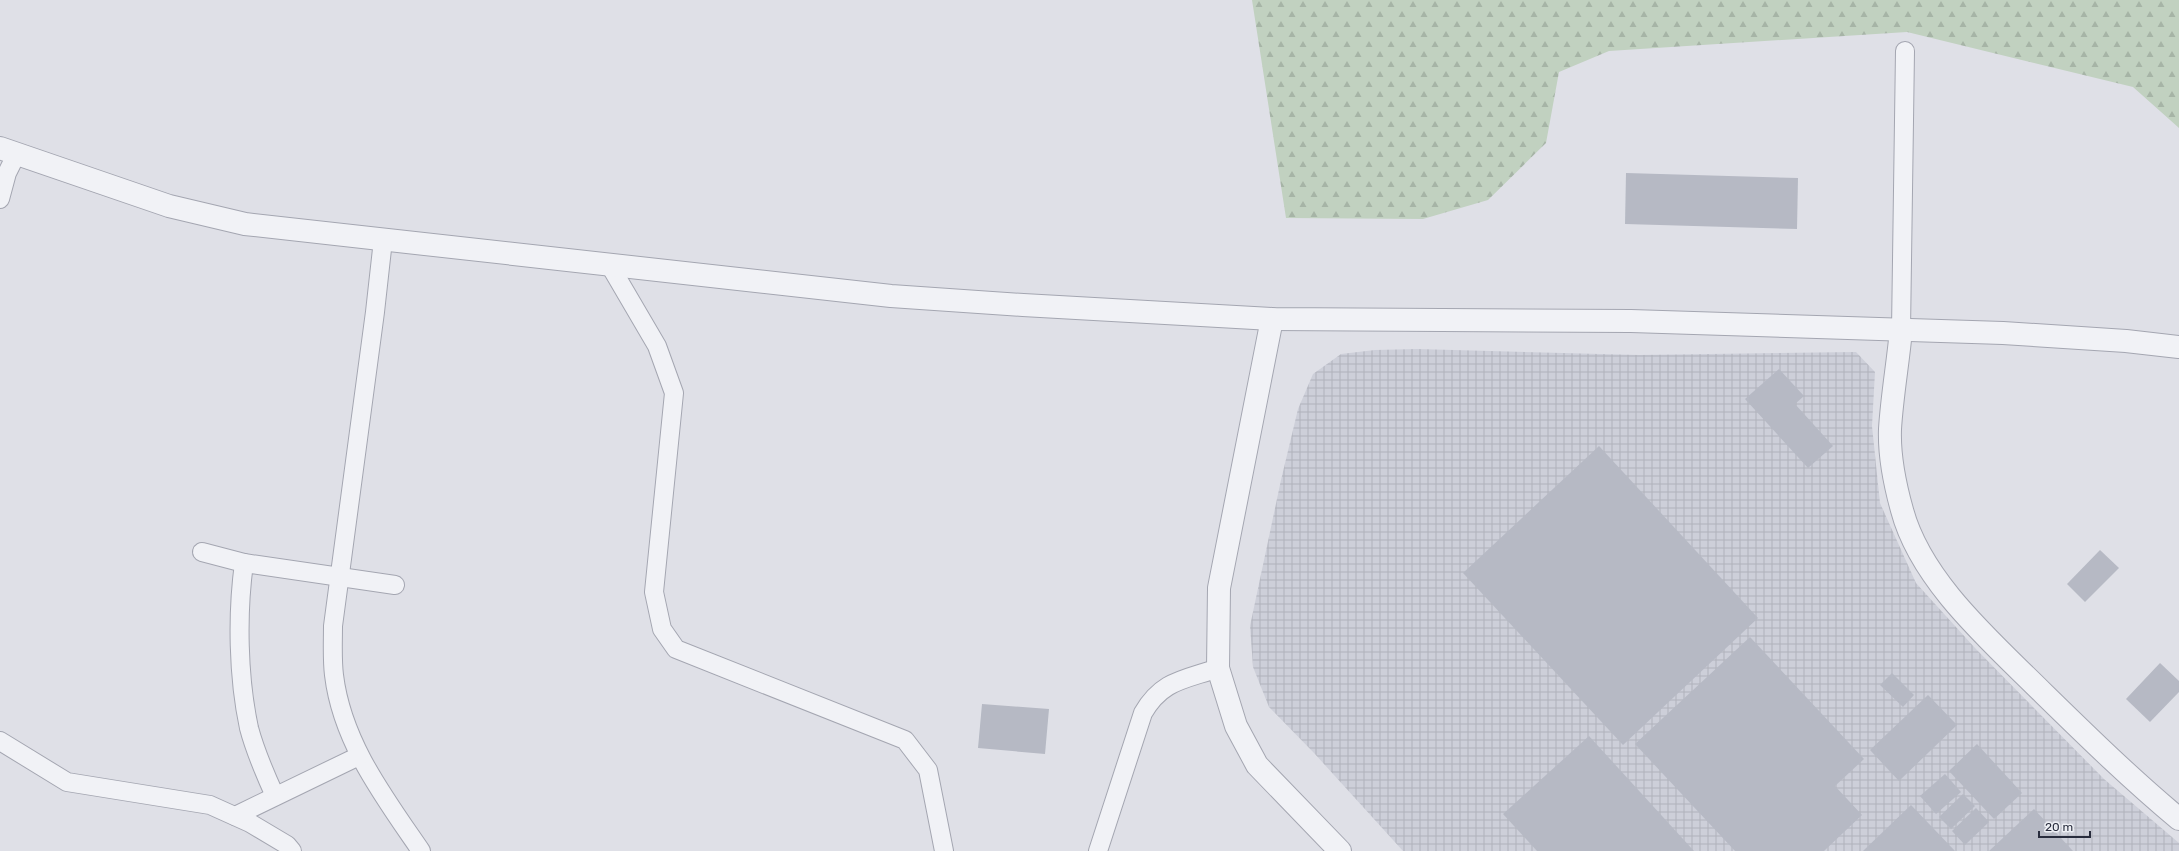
<svg xmlns="http://www.w3.org/2000/svg" width="2179" height="851" font-family="Rubik,sans-serif">
<style>
.industrial{fill:url(#industrial-grid)}
.forest{fill:url(#forest-firs)}
.building{fill:#b6b9c4}
.lines{fill:none;stroke-linecap:round;stroke-linejoin:round}
.minor-casing{stroke:#a4a6b1;stroke-width:20}
.tertiary-casing{stroke:#a4a6b1;stroke-width:24}
.minor{stroke:#f1f2f6;stroke-width:18}
.tertiary{stroke:#f1f2f6;stroke-width:22}
</style>
<defs>
<pattern id="industrial-grid" width="8" height="8" patternUnits="userSpaceOnUse"><rect width="8" height="8" fill="#cdcfd9"/><path d="M0 4h8M4 0v8" fill="none" stroke="#b0b2bb"/></pattern>
<pattern id="forest-firs" width="22" height="20" patternUnits="userSpaceOnUse"><rect width="22" height="20" fill="#c1d1c0"/><path d="M5 1l3.5 6h-7zM16 11l3.5 6h-7z" fill="#a6b4a6"/></pattern>
</defs>
<rect width="100%" height="100%" fill="#dfe0e7"/>
<polygon class="industrial" points="1417,349 1639,355 1856,352 1875,372 1872,426 1880,503 1916,583 1975,648 2104,779 2179,843 2179,851 1403,851 1314,753 1269,707 1253,667 1250,626 1281,480 1298,409 1313,374 1341,354 1375,350"/>
<polygon class="forest" points="1252,0 2179,0 2179,128 2133,87 1907,32 1609,51 1559,72 1546,143 1488,200 1423,219 1286,218"/>
<g class="building">
<polygon points="1626,173 1798,178 1797,229 1625,224"/>
<polygon points="1779,369 1804,396 1795,404 1833,446 1808,468 1745,399"/>
<polygon points="1599,446 1758,618 1623,745 1463,573"/>
<polygon points="2100,550 2119,568 2085,602 2067,584"/>
<polygon points="1750,637 1864,759 1835,786 1862,815 1824,851 1735,851 1635,744"/>
<polygon points="2160,663 2179,681 2179,692 2150,722 2126,699"/>
<polygon points="1892,673 1914,695 1903,707 1880,685"/>
<polygon points="1928,695 1957,725 1899,781 1870,750"/>
<polygon points="982,704 1049,709 1045,754 978,748"/>
<polygon points="1589,736 1694,851 1537,851 1503,814"/>
<polygon points="1977,744 2022,793 1994,819 1949,771"/>
<polygon points="1945,774 1961,792 1936,814 1920,796"/>
<polygon points="1963,794 1975,806 1951,829 1939,817"/>
<polygon points="1911,805 1955,851 1863,851"/>
<polygon points="1976,808 1989,822 1965,845 1952,831"/>
<polygon points="2034,809 2073,851 1989,851"/>
</g>
<g class="lines">
<g class="minor-casing">
<g id="minor">
<polyline points="0,199 7,173 17,153"/>
<path d="M383,240L375,312L333,626C333,642 332,659 334,675C342,742 384,797 421,851"/>
<polyline points="609,264 657,346 674,393 654,592 662,629 676,649 905,740 928,770 944,851"/>
<polyline points="1901,330 1905,51"/>
<polyline points="202,552 244,563"/>
<polyline points="0,741 67,782 210,805 250,823 287,845 292,851"/>
<path d="M275,796C265,774 255,751 249,728C238,677 237,614 244,563L395,585"/>
<polyline points="235,816 359,756"/>
<path d="M1098,851L1143,713C1162,680 1184,680 1218,668"/>
</g>
</g>
<g class="tertiary-casing">
<g id="tertiary">
<polyline points="0,148 169,206 245,224 891,296 1023,305 1272,319 1631,321 2003,333 2126,341 2179,347"/>
<polyline points="1272,319 1219,588 1218,668 1236,726 1257,765 1340,851"/>
<path d="M1901,330C1898,363 1892,396 1890,429C1889,456 1895,485 1902,510C1921,582 1993,643 2044,694C2088,737 2132,780 2179,819"/>
</g>
</g>
<use href="#minor" class="minor"/>
<use href="#tertiary" class="tertiary"/>
</g>
<path d="M2039 831v6h51v-6" fill="none" stroke="#282c3d" stroke-width="2"/>
<text x="2045" y="831" font-size="12" fill="#282c3d" stroke="#eef0f5" stroke-width="3" paint-order="stroke">20 m</text>
</svg>
